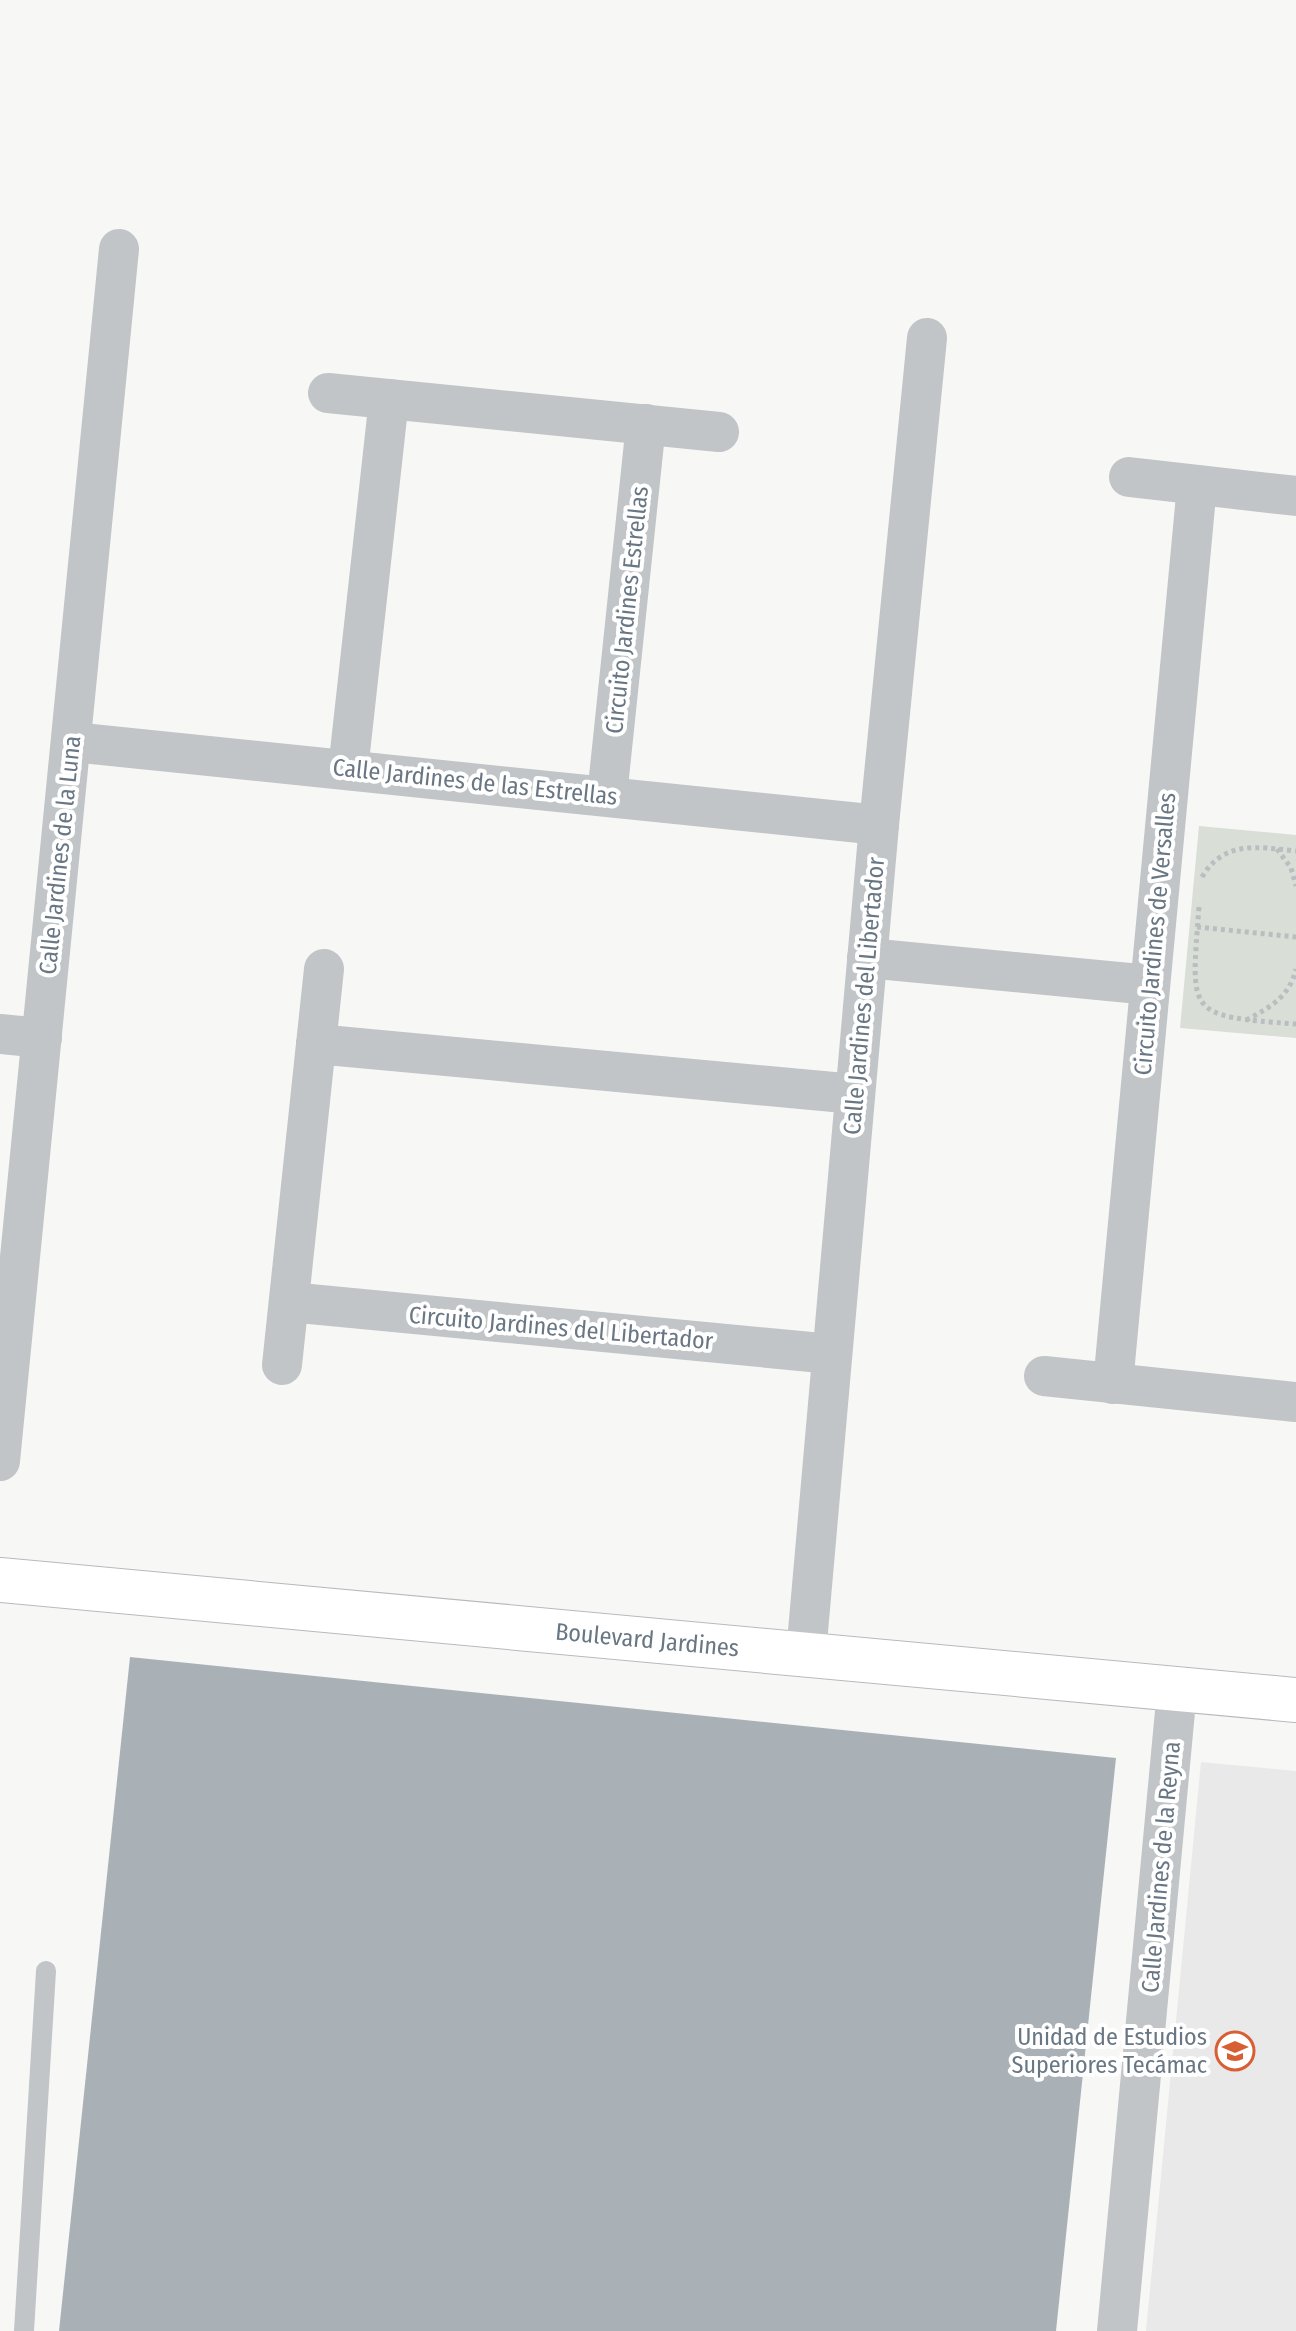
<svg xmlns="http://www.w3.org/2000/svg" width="1296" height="2331" font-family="'Fira Sans Condensed',sans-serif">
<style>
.built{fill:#e8e9e8}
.green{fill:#d9ded6}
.building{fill:#aab1b6}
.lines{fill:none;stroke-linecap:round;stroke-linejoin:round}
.secondary-casing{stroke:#b6babe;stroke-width:46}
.path{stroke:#bbbec0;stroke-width:5;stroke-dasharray:4 4;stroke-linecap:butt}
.lane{stroke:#c1c5c8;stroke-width:20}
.street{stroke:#c1c5c8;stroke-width:40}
.secondary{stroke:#fff;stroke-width:44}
.labels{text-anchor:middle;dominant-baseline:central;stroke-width:8;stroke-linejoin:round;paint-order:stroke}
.street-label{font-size:24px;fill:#697784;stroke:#fff}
.poi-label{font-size:24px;fill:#697784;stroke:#fff;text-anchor:end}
</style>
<rect width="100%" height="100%" fill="#f7f8f5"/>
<polygon class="built" points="1201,1762 1296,1771 1296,2331 1146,2331"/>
<polygon class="green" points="1199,826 1296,835 1296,1038 1180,1028"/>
<polygon class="building" points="130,1657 1116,1758 1056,2331 59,2331"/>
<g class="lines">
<g class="secondary-casing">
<g id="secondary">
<path id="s1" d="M0,1580L1296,1700"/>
</g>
</g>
<g class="path">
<polyline points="1277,849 1291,868 1296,886"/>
<path d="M1202,877C1224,840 1258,847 1296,851"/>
<path d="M1199,907C1191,1015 1185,1016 1296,1024"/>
<polyline points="1197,927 1296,937"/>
<path d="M1246,1020C1270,1008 1290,996 1296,969"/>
</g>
<polyline class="lane" points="24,2331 46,1971"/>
<g class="street">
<polyline points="328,393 719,432"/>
<polyline points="1129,477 1296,496"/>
<polyline points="72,742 879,825"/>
<polyline points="348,770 389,399"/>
<polyline points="607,796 646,424"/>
<polyline points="867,958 1150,985"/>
<polyline points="0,1034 42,1038"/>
<polyline points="316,1044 855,1094"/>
<polyline points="289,1302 832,1354"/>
<polyline points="282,1365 324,969"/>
<polyline points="1044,1376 1296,1402"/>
<polyline points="1113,1384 1197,485"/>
<polyline points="0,1461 119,249"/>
<polyline points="806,1654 879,825 927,338"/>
<polyline points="1117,2331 1177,1690"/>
</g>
<use href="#secondary" class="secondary"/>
</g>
<defs>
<g id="school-ring" transform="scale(2)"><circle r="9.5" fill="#fff" stroke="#d85f34" stroke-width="1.5"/><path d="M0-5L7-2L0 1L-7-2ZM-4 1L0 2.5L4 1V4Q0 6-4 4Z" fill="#d85f34"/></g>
</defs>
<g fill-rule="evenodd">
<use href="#school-ring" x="1235" y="2051"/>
</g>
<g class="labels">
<g class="street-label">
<text transform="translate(627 610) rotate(-84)">Circuito Jardines Estrellas</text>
<text transform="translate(475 782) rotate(6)">Calle Jardines de las Estrellas</text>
<text transform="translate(60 855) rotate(-84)">Calle Jardines de la Luna</text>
<text transform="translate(1155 934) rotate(-85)">Circuito Jardines de Versalles</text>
<text transform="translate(864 996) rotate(-85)">Calle Jardines del Libertador</text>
<text transform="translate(561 1328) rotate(5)">Circuito Jardines del Libertador</text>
<text stroke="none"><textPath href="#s1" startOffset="650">Boulevard Jardines</textPath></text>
<text transform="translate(1161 1867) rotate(-85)">Calle Jardines de la Reyna</text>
</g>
<g class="poi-label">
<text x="1207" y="2037">Unidad de Estudios<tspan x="1207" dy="28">Superiores Tecámac</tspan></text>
</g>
</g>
</svg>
